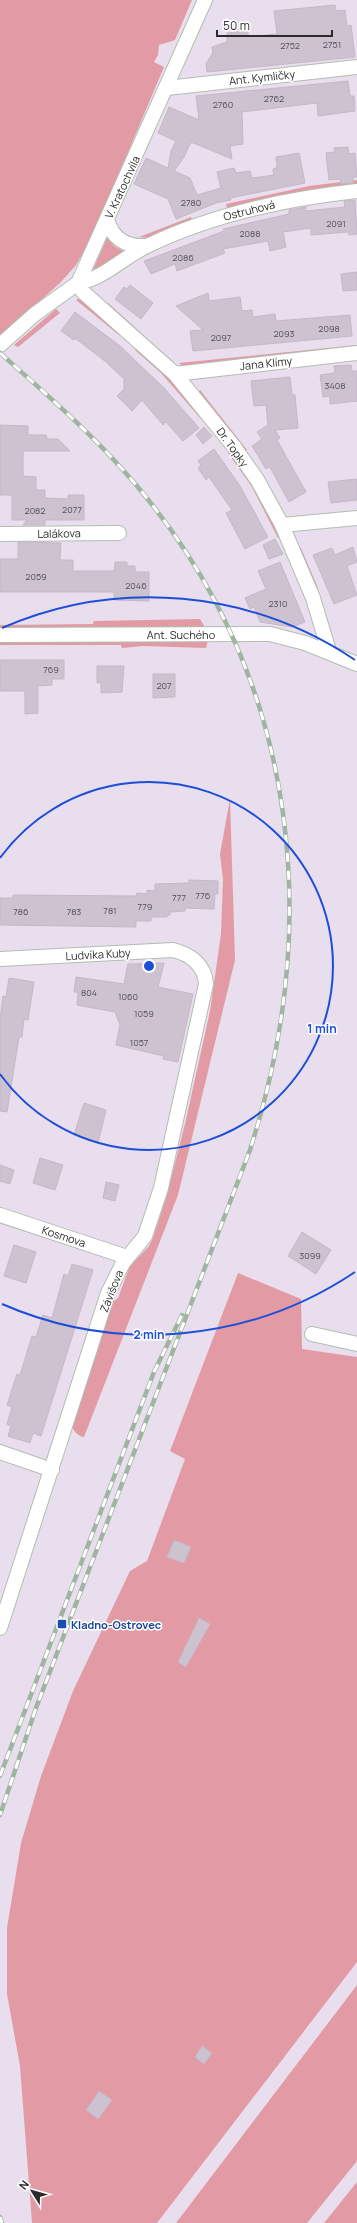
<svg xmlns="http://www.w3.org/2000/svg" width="357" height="2223" font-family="Manrope,sans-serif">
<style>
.green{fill:#e29ba4}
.building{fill:#cdc2cf;stroke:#c6b7c8}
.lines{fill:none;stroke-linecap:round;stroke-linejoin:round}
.street-casing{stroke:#b1beb1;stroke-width:16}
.street{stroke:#fff;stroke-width:14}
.rail-casing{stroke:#a0b5a1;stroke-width:4.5}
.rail{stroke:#fff;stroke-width:3;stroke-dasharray:9;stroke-linecap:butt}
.ring{fill:none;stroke:#1d4ed8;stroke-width:2}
.transit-dot{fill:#1a4fb4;stroke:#fff;stroke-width:1.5}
.labels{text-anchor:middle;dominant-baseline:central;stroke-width:3;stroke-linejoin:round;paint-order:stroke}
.number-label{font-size:9px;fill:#545154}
.street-label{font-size:11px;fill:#2b2b2b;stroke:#fff}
.transit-label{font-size:11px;font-weight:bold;fill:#164399;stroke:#fff;text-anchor:start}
.centre{fill:#1d4ed8;stroke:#fff;stroke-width:2}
.ring-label{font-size:12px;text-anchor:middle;font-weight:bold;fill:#1d4ed8;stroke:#fff;stroke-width:3;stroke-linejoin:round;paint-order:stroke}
</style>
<rect width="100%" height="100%" fill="#e9deed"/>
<g class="green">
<polygon points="0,0 192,0 175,40 159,45 158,55 154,62 164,67 92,237 76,265 61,282 2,335 0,334"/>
<polygon points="357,180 357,186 227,208 226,204 309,186"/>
<polygon points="191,217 192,221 151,238 139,237"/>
<polygon points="107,238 114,246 125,252 92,272"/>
<polygon points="80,298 121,333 119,335 76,300"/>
<polygon points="108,303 174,363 170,363 106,305"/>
<polygon points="56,309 60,313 18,347 14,345"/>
<polygon points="357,345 357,348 182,366 179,363"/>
<polygon points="138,347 163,370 204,416 201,419 161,373 135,350"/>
<polygon points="200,390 247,450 244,452 198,393"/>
<polygon points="231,451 254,485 281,537 278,538 252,487 228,453"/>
<polygon points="301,548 318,588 314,586 301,555"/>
<polygon points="200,619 206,629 0,629 0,625 93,624 94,621"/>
<polygon points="208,640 206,648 143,646 122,648 121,645 0,645 0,641"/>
<path d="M230,799L235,960L178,1195L84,1437C77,1436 74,1431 71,1425L111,1303L118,1298L130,1266L149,1246L153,1238L167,1195L185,1124L210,1011L221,934L223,879L220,854Z"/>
<polygon points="238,1273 301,1299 302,1349 357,1357 357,1962 157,2223 32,2223 20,2066 7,1994 7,1928 21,1843 41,1776 73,1691 130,1571 147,1561 185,1459 170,1451"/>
<polygon points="357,1985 357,2161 307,2223 176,2223"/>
<polygon points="357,2182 357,2223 324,2223"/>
</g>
<g class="building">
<polygon points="335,5 336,11 345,10 347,26 351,25 355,57 207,72 206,63 213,53 212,47 227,42 227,33 248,31 248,37 277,34 274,11"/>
<polygon points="348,81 350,96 354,96 355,111 318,116 317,103 242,112 243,144 230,146 232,159 191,142 184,157 174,171 190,178 197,195 221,188 217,172 234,168 236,173 250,171 252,178 274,175 273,169 276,168 277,165 276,157 299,153 305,183 230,198 231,200 216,203 176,219 168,199 134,184 146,158 168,168 171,151 176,141 158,133 169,107 199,120 196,96"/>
<polygon points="348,147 349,154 355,153 357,177 353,177 353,183 341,184 340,179 329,180 326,153 335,152 334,148"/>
<polygon points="355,200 357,234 349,235 348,232 311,235 311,228 283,232 286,247 270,251 268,241 223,249 225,253 177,271 175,264 151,274 144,261 224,231 223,229 289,214 289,210 306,207 306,211 345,207 344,201"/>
<polygon points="357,272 357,290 343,291 341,274"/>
<polygon points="130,285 153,303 141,319 115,299 124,287 127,289"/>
<polygon points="208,293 209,301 240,297 242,311 252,310 253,317 275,314 276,321 350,315 352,336 193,351 190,331 203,330 176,306"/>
<polygon points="75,312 120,346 164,388 199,428 183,441 166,422 163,425 142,400 132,411 117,396 124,389 124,379 106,362 75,338 74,340 61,331"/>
<polygon points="351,365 352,371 357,371 357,401 330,404 330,396 323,397 320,375 335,373 334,366"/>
<polygon points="290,377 292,395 295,395 298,428 275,430 280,438 277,440 306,492 289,502 271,469 269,467 266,469 252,446 262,439 257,432 268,425 266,405 254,406 251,381"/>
<polygon points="0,425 28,426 28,435 46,435 47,439 58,439 70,451 23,451 23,476 36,477 36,490 45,490 45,498 68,499 68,495 84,495 84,520 45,520 45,525 23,525 27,520 12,520 12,495 0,495"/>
<polygon points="204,427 212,436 203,444 196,435"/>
<polygon points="214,449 240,486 268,537 245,549 226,513 232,510 209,477 206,480 198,468 201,465 198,461"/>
<polygon points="357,479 357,500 331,503 328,482"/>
<polygon points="275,539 283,554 269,559 263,545"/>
<polygon points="18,542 61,543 60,560 73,560 73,571 114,571 115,562 127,562 127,566 135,566 135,572 149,572 149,601 114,600 114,592 0,592 0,559 18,559"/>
<polygon points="353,547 357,562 347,566 357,595 334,604 313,555 332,548 335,555"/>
<polygon points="280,562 305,622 292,627 260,622 254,607 250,609 245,598 266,589 258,571"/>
<polygon points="0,660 64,660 64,679 52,679 52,685 38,686 38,713 25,714 25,691 0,691"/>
<polygon points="97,666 124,666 122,692 101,693 101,683 97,683"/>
<polygon points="153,674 175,674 175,697 153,698"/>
<polygon points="189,880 218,881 218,894 215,894 214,909 185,908 185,911 170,912 170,915 167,915 167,917 151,917 151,921 136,921 136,927 0,925 0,898 13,898 13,895 136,896 137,893 147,894 147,890 155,891 155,884 189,883"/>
<polygon points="164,963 158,987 193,994 178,1062 163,1059 164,1056 116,1045 120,1025 115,1012 77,1005 78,992 74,992 76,977 124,984 128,964"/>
<polygon points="9,978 34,982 28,1020 24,1019 22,1037 19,1037 7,1112 0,1111 0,1019 3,996 6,997"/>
<polygon points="84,1103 106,1110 98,1143 74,1135"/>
<polygon points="40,1158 63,1165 55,1190 33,1183"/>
<polygon points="0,1165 14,1170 10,1184 0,1181"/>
<polygon points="106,1182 119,1185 115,1201 103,1198"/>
<polygon points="302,1232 331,1250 316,1274 288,1256"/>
<polygon points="14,1245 36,1252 26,1283 4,1276"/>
<polygon points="72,1264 93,1270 41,1436 33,1433 30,1443 8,1436 11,1426 7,1424 12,1407 7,1405 17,1374 20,1375 32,1336 36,1337 43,1315 52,1318 64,1274 68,1276"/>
<polygon points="174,1540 191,1547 184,1563 167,1557"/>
<polygon points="199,1618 210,1624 186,1667 178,1662"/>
<polygon points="202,2046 212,2053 204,2064 195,2057"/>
<polygon points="99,2091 112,2100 98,2119 86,2110"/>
</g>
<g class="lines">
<g class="street-casing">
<g id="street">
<polyline points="167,88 357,67"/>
<path d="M107,220C113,239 126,247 146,246"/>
<polyline points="0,345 35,314 78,283 205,0"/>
<polyline points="175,374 357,353"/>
<polyline points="282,525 357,518"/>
<polyline points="0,534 119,533"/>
<polyline points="0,635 270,634 305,643 357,664"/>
<path d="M329,651L313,598L282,525L258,481L235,448L175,374L83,292L78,283C105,278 123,257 147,246C213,214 284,199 357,191"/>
<path d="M0,959L173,950C190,954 205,965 206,984L161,1188L145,1236L123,1263L108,1293L0,1628"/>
<polyline points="0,1215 127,1257"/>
<polyline points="312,1334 357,1344"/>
<polyline points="0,1452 52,1470"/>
</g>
</g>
<use href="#street" class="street"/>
<g class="rail-casing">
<g id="rail">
<path d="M0,353C53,400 106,446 150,502C299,690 322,926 250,1150L36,1708L0,1815"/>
<polyline points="0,1776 154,1372 182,1315"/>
<polyline points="0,2217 2,2223"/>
</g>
</g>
<use href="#rail" class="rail"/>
</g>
<g class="ring">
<path d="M0 858A184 184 0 1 1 0 1074"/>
<path d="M355 1272A369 369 0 0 1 2 1304M2 628A369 369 0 0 1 355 660"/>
</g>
<rect class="transit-dot" x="57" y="1619" width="10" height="10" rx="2"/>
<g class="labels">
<g class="number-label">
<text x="332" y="44">2751</text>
<text x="290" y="45">2752</text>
<text x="274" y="98">2762</text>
<text x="223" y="104">2760</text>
<text x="191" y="202">2780</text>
<text x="336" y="223">2091</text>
<text x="250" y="233">2088</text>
<text x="183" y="257">2086</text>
<text x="329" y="328">2098</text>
<text x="284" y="333">2093</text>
<text x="221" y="337">2097</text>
<text x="335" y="385">3408</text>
<text x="72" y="509">2077</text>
<text x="35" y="510">2082</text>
<text x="36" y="576">2059</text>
<text x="136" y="585">2046</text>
<text x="278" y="603">2310</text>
<text x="51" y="669">769</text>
<text x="164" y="685">207</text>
<text x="203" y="895">776</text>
<text x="179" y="897">777</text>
<text x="145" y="906">779</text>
<text x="110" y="910">781</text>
<text x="21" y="911">786</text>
<text x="74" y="911">783</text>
<text x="89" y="992">804</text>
<text x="128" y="996">1060</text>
<text x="144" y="1013">1059</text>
<text x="139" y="1042">1057</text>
<text x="310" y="1255">3099</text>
</g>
<g class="street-label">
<text transform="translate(262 77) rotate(-6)">Ant. Kymličky</text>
<text transform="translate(122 187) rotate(-65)">V. Kratochvíla</text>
<text transform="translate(249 210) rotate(-14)">Ostruhová</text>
<text transform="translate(266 363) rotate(-6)">Jana Klímy</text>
<text transform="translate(233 447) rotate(54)">Dr. Topky</text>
<text transform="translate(59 533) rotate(-1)">Lalákova</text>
<text x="181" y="634">Ant. Suchého</text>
<text transform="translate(98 954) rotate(-3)">Ludvíka Kuby</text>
<text transform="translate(64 1236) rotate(18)">Kosmova</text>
<text transform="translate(111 1291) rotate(-68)">Závišova</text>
</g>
<g class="transit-label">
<text x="71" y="1624">Kladno-Ostrovec</text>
</g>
</g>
<circle cx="149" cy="966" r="6" class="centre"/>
<g class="ring-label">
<text x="322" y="1033">1 min</text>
<text x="149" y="1339">2 min</text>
</g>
<g transform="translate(32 2191) rotate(307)" stroke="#ffffff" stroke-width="3" paint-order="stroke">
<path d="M0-3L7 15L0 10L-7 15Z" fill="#2b2b2b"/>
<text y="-6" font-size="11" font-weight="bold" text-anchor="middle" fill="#2b2b2b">N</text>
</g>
<path d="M217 30v6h115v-6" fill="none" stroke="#2b2b2b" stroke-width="2"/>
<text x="223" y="30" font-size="12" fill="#2b2b2b" stroke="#ffffff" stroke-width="3" paint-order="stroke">50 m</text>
</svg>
